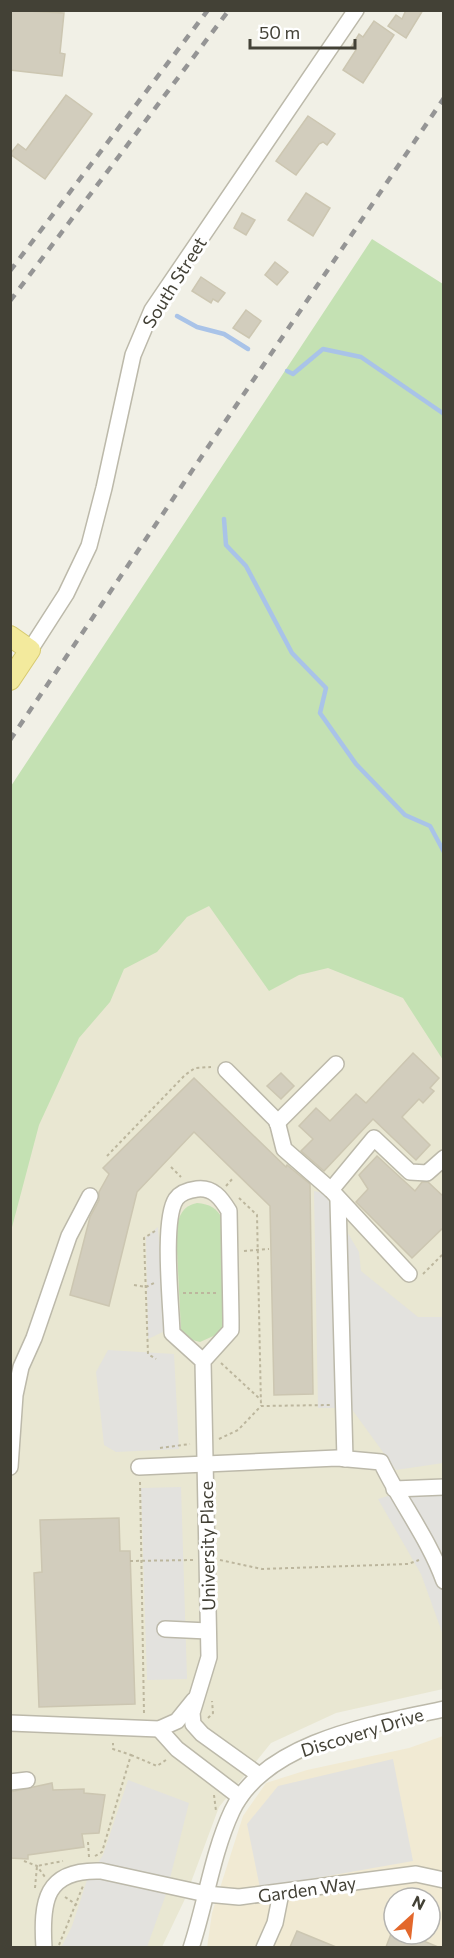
<svg xmlns="http://www.w3.org/2000/svg" width="454" height="1958" font-family="Commissioner,sans-serif">
<style>
.commercial{fill:#f1ead3;fill-rule:evenodd}
.education{fill:#e9e7d2}
.green{fill:#c4e1b3}
.parking{fill:#e3e2de}
.lines{fill:none;stroke-linecap:round;stroke-linejoin:round}
.stream{stroke:#a9c3e8;stroke-width:4.5}
.building{fill:#d2cdbd;stroke:#ccc6b1;stroke-width:1.5}
.minor-casing{stroke:#bcb9aa;stroke-width:18}
.major-casing{stroke:#d7ca6f;stroke-width:22}
.path{stroke:#bcb69d;stroke-width:2;stroke-dasharray:3 3;stroke-linecap:butt}
.minor{stroke:#fff;stroke-width:15}
.major{stroke:#f3ea9d;stroke-width:20}
.rail{stroke:#959595;stroke-width:4.5;stroke-dasharray:8 8;stroke-linecap:butt}
.labels{text-anchor:middle;dominant-baseline:central;stroke-width:6;stroke-linejoin:round;paint-order:stroke}
.street-label{font-size:18px;fill:#434136;stroke:#fff}
</style>
<rect width="100%" height="100%" fill="#f1f0e6"/>
<path class="commercial" d="M443,1736V1947L207,1948L212,1913L243,1816L266,1783L307,1770L409,1748ZM394,1898H430V1934H394Z"/>
<polygon class="education" points="443,729 443,1689 336,1713 271,1743 219,1807 184,1901 162,1947 11,1947 10,1005"/>
<g class="green">
<polygon points="372,239 443,284 443,1060 403,998 328,968 299,975 269,991 209,906 187,917 157,952 124,969 110,1002 79,1038 39,1125 11,1231 11,786"/>
<path d="M197,1203C210,1204 216,1208 223,1219V1326L220,1333L200,1342L189,1339L181,1330L176,1230C179,1216 182,1206 197,1203Z"/>
</g>
<g class="parking">
<polygon points="314,1191 324,1193 359,1252 361,1271 418,1317 443,1317 443,1463 396,1470 351,1408 318,1408"/>
<polygon points="158,1227 165,1331 148,1339 146,1237"/>
<polygon points="108,1350 174,1354 179,1449 116,1452 104,1445 96,1372"/>
<polygon points="443,1480 443,1635 421,1574 378,1499 411,1489 408,1481"/>
<polygon points="181,1487 187,1679 147,1680 141,1488"/>
<polygon points="393,1759 413,1861 260,1888 247,1824 278,1786"/>
<polygon points="128,1780 189,1803 166,1894 147,1947 61,1948 72,1926 87,1880 103,1855"/>
</g>
<g class="lines">
<g class="stream">
<polyline points="177,316 197,327 224,334 248,349"/>
<polyline points="287,371 293,374 323,349 361,357 444,414"/>
<polyline points="224,519 226,545 246,566 292,653 326,688 320,713 356,764 405,815 430,826 444,852"/>
</g>
</g>
<g class="building">
<polygon points="10,10 64,13 60,53 65,54 62,76 10,70"/>
<polygon points="406,10 423,10 406,38 388,26 396,15 402,19"/>
<polygon points="374,21 394,35 363,83 343,70 356,50 351,47 359,34 363,37"/>
<polygon points="66,95 92,114 45,179 10,154 18,144 26,150"/>
<polygon points="308,116 335,134 327,145 323,142 319,144 296,175 276,161"/>
<polygon points="306,193 330,208 313,236 288,220"/>
<polygon points="242,213 255,220 246,235 234,228"/>
<polygon points="275,262 288,272 277,285 265,275"/>
<polygon points="201,277 225,293 218,302 213,299 211,303 192,291"/>
<polygon points="246,310 261,321 249,338 233,328"/>
<polygon points="413,1053 439,1078 430,1088 434,1091 423,1103 419,1099 402,1117 430,1145 416,1160 373,1119 324,1171 301,1151 313,1139 299,1126 316,1108 330,1121 356,1094 366,1103"/>
<polygon points="281,1073 294,1086 281,1099 267,1086"/>
<polygon points="194,1078 286,1167 287,1165 310,1184 313,1394 274,1395 270,1206 194,1132 137,1192 109,1306 70,1295 90,1217 99,1200 99,1192 109,1174 103,1168"/>
<polygon points="377,1156 415,1191 422,1182 428,1182 444,1197 444,1227 412,1258 356,1202 368,1189 359,1175"/>
<polygon points="119,1518 120,1551 130,1551 135,1704 39,1707 34,1573 42,1572 40,1520"/>
<polygon points="52,1783 53,1790 84,1789 84,1793 105,1795 99,1833 82,1834 84,1847 28,1855 28,1859 10,1858 10,1792"/>
<polygon points="297,1931 336,1947 290,1947"/>
<polygon points="391,1934 407,1934 438,1947 386,1947"/>
</g>
<g class="lines">
<g class="minor-casing">
<g id="minor">
<polyline points="30,650 66,594 89,546 104,488 133,355 152,310 356,10"/>
<polyline points="226,1070 277,1121 284,1149 331,1190 409,1274"/>
<polyline points="277,1123 336,1064"/>
<polyline points="331,1190 374,1138 410,1172 427,1173 444,1158"/>
<polyline points="338,1200 345,1459"/>
<path d="M203,1361L172,1333C171,1304 162,1220 176,1199C181,1192 189,1190 197,1189C213,1187 221,1198 229,1211L231,1320V1330L203,1361L209,1657L192,1713L193,1724L202,1734L259,1775"/>
<polyline points="10,1467 15,1395 21,1367 34,1338 69,1236 90,1196"/>
<path d="M139,1467L337,1458L381,1462C400,1502 429,1539 444,1581"/>
<polyline points="394,1489 444,1487"/>
<polyline points="165,1629 208,1631"/>
<polyline points="10,1723 159,1729 177,1721 194,1700"/>
<polyline points="159,1729 177,1749 240,1797"/>
<polyline points="10,1782 27,1780"/>
<path d="M44,1948C41,1901 45,1869 101,1871L206,1894L239,1897L416,1874L444,1880"/>
<path d="M191,1948C206,1903 212,1854 232,1811C265,1741 375,1724 444,1709"/>
<polyline points="264,1948 275,1923 281,1893"/>
</g>
</g>
<g class="major-casing">
<polyline id="major" points="10,636 30,650 10,680"/>
</g>
<g class="path">
<polyline points="107,1156 185,1075 195,1068 211,1067"/>
<polyline points="171,1167 181,1177"/>
<polyline points="226,1186 234,1177"/>
<polyline points="239,1198 257,1215 261,1406"/>
<polyline points="155,1231 144,1238 148,1354 156,1359"/>
<polyline points="244,1251 269,1249"/>
<polyline points="423,1274 444,1253"/>
<polyline points="134,1285 146,1287 154,1283"/>
<polyline points="183,1293 216,1293"/>
<polyline points="221,1363 261,1400"/>
<polyline points="219,1439 238,1430 261,1406 331,1405"/>
<polyline points="160,1448 190,1444"/>
<polyline points="140,1482 144,1713"/>
<polyline points="220,1560 262,1569 408,1564 419,1560"/>
<polyline points="130,1561 193,1560"/>
<polyline points="208,1718 213,1713 212,1701"/>
<polyline points="131,1755 157,1766 166,1760"/>
<polyline points="214,1795 216,1811"/>
<polyline points="88,1842 89,1857"/>
<polyline points="95,1856 102,1852 131,1755 113,1749 113,1743"/>
<polyline points="24,1861 37,1866 45,1877"/>
<polyline points="35,1888 37,1866 63,1861"/>
<polyline points="65,1897 77,1905"/>
<polyline points="59,1945 83,1886"/>
</g>
<use href="#minor" class="minor"/>
<use href="#major" class="major"/>
<g class="rail">
<polyline points="10,271 208,10"/>
<polyline points="10,301 229,10"/>
<polyline points="10,740 444,98"/>
</g>
</g>
<g class="labels">
<g class="street-label">
<text transform="translate(174 282) rotate(-58)">South Street</text>
<text transform="translate(207 1546) rotate(-91)">University Place</text>
<text transform="translate(362 1732) rotate(-17)">Discovery Drive</text>
<text transform="translate(307 1889) rotate(-8)">Garden Way</text>
</g>
</g>
<rect width="454" height="1958" fill="none" stroke="#434136" stroke-width="24"/>
<g transform="translate(412 1916) rotate(27)"><circle r="28" fill="#ffffff" stroke="#b4b3af" stroke-width="1.5"/>
<path d="M0-4.5L10 22L0 15L-10 22Z" fill="#e3682c"/>
<text y="-9" font-size="16" font-weight="bold" text-anchor="middle" fill="#434136">N</text>
</g>
<path d="M250 39v9h105v-9" fill="none" stroke="#434136" stroke-width="3"/>
<text x="259" y="39" font-size="18" fill="#434136" stroke="#ffffff" stroke-width="4.5" paint-order="stroke">50 m</text>
</svg>
